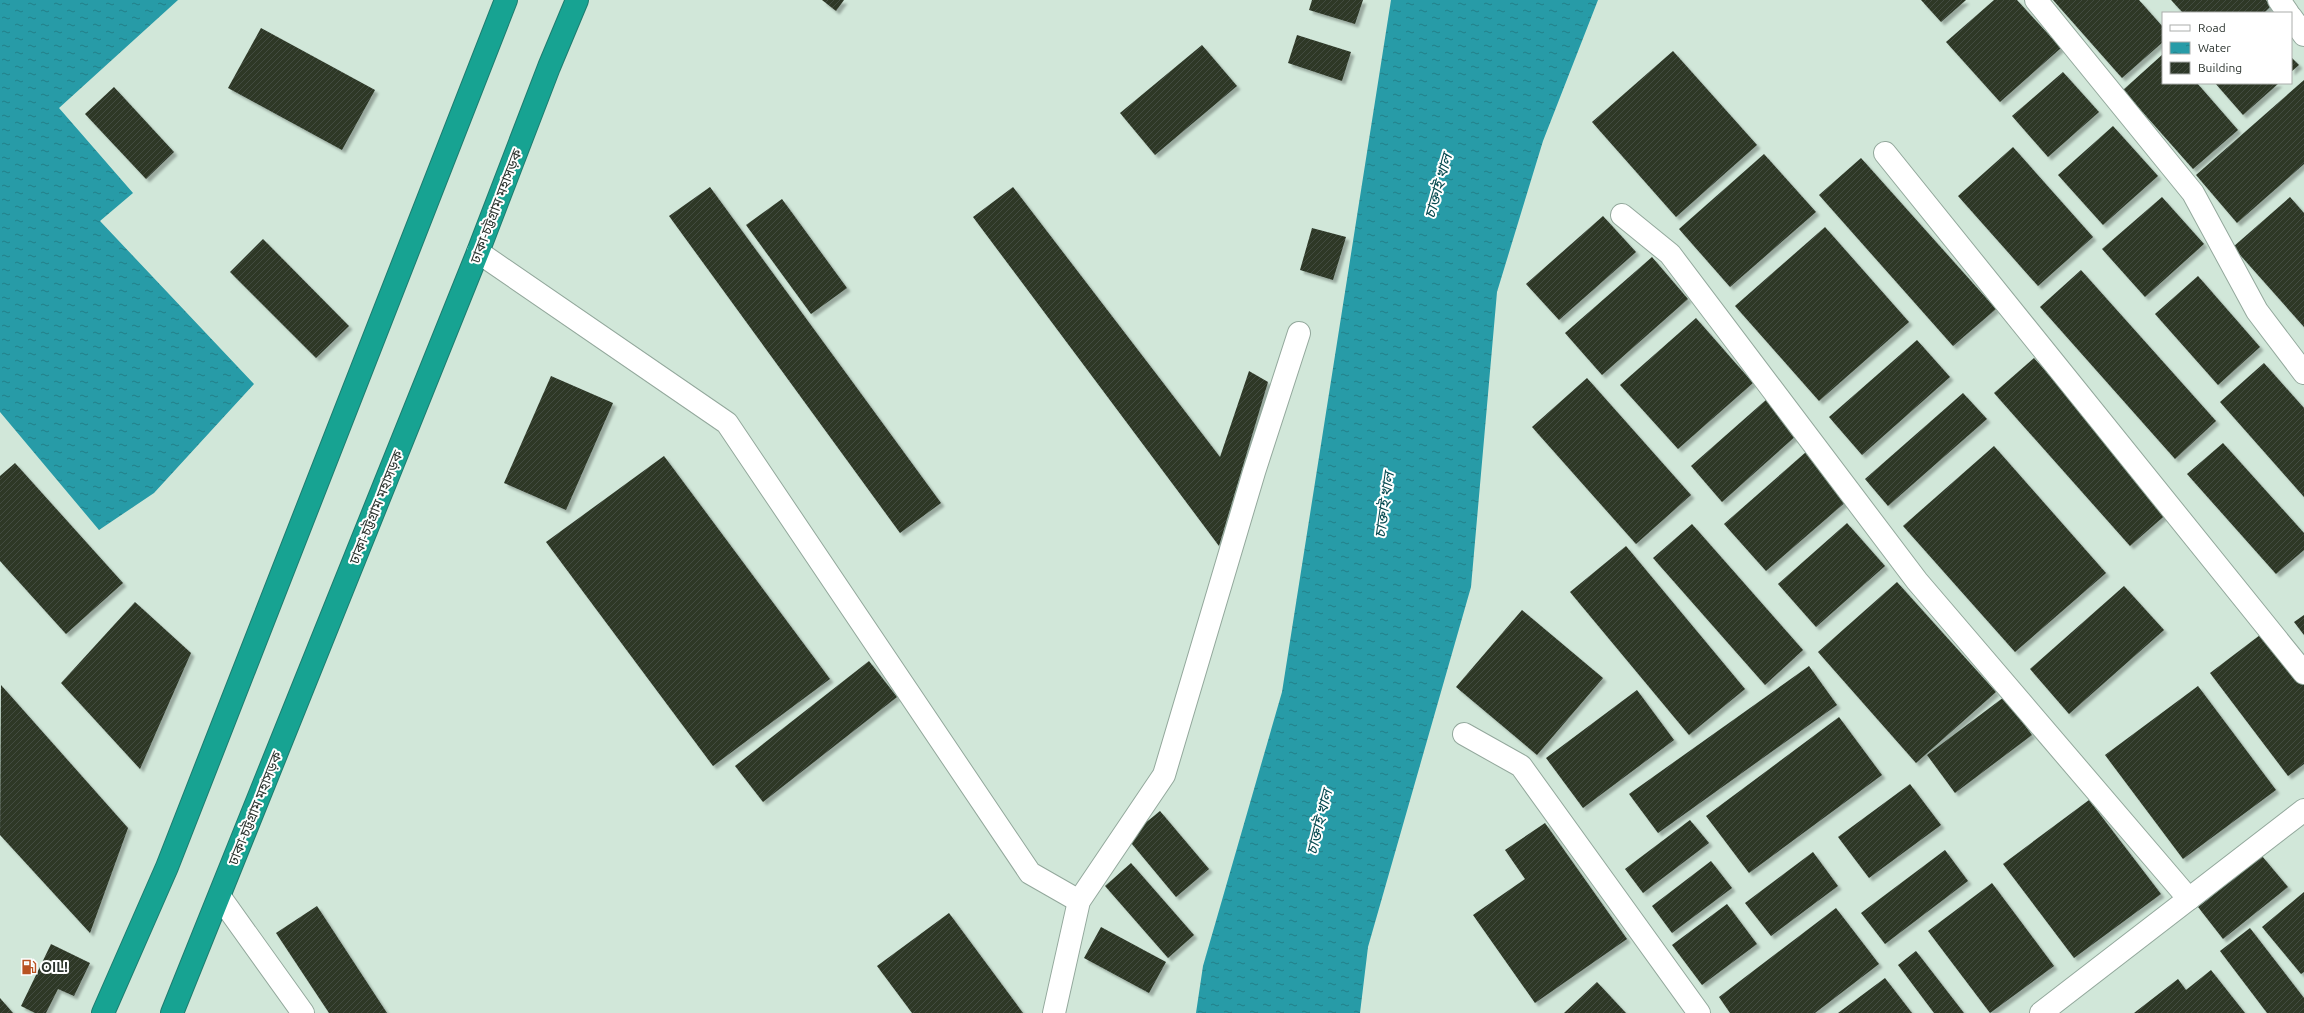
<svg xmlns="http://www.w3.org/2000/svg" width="2304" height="1013" font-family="Ubuntu,'Noto Sans Bengali',sans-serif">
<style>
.water{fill:url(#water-ripples)}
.building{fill:url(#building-hatch);filter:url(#shadow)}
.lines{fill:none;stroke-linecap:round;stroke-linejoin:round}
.minor-casing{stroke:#93a89c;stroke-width:24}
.highway-casing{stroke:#1e7c6f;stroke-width:24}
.minor{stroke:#fff;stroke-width:22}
.highway{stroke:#17a392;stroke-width:22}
.labels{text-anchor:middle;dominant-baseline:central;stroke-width:4;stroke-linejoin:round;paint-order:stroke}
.street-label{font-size:14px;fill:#2c342f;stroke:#fff}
.poi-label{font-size:14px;font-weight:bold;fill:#2c342f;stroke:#fff;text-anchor:start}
.water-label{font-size:15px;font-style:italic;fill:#064a50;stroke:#fff}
</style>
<defs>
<pattern id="water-ripples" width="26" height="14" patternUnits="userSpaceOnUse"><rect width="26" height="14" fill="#279ba7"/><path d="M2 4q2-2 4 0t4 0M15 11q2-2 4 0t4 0" fill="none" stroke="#227f88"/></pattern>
<pattern id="building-hatch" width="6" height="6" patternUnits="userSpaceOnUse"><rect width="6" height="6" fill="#2d3728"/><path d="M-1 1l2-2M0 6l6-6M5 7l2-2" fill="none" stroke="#434c3f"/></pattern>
<filter id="shadow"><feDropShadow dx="3.5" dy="3.5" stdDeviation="1" flood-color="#0004"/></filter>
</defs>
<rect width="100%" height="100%" fill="#d1e7d9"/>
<g class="water">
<polygon points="0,0 178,0 59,108 133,193 100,221 254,384 154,493 99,530 0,412"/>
<polygon points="1391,0 1598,0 1543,141 1497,292 1471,587 1368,947 1360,1013 1196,1013 1203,966 1282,692"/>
</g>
<g class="building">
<polygon points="822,0 844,0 836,11"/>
<polygon points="1312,0 1363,0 1355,24 1309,10"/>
<polygon points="1921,0 1966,0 1941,22"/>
<polygon points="1994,0 2017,0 2061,48 2000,102 1946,42"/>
<polygon points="2053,0 2139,0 2163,27 2163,42 2122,78"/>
<polygon points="2171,0 2266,0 2271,6 2264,13 2183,13"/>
<polygon points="261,28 375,90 342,150 228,88"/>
<polygon points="1297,35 1351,52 1342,81 1288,63"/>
<polygon points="1202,45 1237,86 1155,155 1120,113"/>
<polygon points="1673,51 1757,145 1676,217 1592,122"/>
<polygon points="2163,54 2163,83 2197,83 2238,130 2193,169 2123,90"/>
<polygon points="2291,57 2299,65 2291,72"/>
<polygon points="2063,72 2099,112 2048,157 2012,116"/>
<polygon points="2304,80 2304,164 2237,223 2196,175"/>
<polygon points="2215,83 2279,83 2243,115"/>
<polygon points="114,87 174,152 146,179 85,114"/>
<polygon points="2113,126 2158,176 2103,225 2058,175"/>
<polygon points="2013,147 2093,237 2038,286 1958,196"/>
<polygon points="1764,154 1816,212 1730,287 1679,229"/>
<polygon points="1861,158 1996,309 1953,346 1819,195"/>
<polygon points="710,187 941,503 900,533 669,216"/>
<polygon points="1013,187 1220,457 1249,371 1268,382 1219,546 973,217"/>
<polygon points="2162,197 2204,244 2145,297 2102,249"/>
<polygon points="2290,197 2304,213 2304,327 2233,247"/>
<polygon points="782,199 847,288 811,314 746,225"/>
<polygon points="1603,216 1636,252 1559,320 1526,284"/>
<polygon points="1825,227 1909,322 1819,401 1735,306"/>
<polygon points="1312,228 1346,237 1333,280 1300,270"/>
<polygon points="263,239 349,326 316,358 230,272"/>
<polygon points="1652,257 1688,299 1602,375 1565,333"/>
<polygon points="2081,270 2216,421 2175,459 2040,307"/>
<polygon points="2198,276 2260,347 2218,385 2155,314"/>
<polygon points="1696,318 1753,383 1678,449 1620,385"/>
<polygon points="1917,340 1950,377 1862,455 1829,417"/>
<polygon points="2034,358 2170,511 2130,546 1994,393"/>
<polygon points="2264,363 2304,408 2304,497 2220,402"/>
<polygon points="551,376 613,403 566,510 504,483"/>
<polygon points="1587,378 1691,495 1636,544 1532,427"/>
<polygon points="1963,393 1987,419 1888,506 1865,479"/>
<polygon points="1767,399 1798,434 1722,502 1691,466"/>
<polygon points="2223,443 2304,533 2304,550 2276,574 2187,474"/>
<polygon points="1994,446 2106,573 2015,652 1903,526"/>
<polygon points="1806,452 1848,500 1766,571 1724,524"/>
<polygon points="664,456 830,679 713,766 546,542"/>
<polygon points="15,463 123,583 66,634 0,561 0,476"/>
<polygon points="1847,523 1885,566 1816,627 1778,584"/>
<polygon points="1692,524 1803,650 1765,685 1653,558"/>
<polygon points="1626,546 1745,689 1689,735 1570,592"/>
<polygon points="1897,582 1996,692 1916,763 1818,652"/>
<polygon points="2124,586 2164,630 2069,714 2030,669"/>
<polygon points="135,602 191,653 140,769 61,683"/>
<polygon points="1522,610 1603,678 1537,755 1456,687"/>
<polygon points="2304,615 2304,635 2294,622"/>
<polygon points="2264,632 2304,685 2304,764 2288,776 2210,673"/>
<polygon points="869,661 897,697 763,802 735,766"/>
<polygon points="1809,666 1837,705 1658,833 1629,794"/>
<polygon points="1,685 128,828 90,933 0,835"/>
<polygon points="2198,686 2276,790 2183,859 2105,755"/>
<polygon points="1637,690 1674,740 1583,808 1546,758"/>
<polygon points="2004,697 2032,735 1955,793 1927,755"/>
<polygon points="1839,717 1882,775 1749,873 1706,816"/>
<polygon points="1910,784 1941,825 1869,878 1838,837"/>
<polygon points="2089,800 2161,894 2074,958 2003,864"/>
<polygon points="1160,811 1209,869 1176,897 1127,838"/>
<polygon points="1690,820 1709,843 1643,893 1625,869"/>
<polygon points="1545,823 1627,939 1535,1003 1473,915 1525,879 1505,850"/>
<polygon points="1945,850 1968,881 1885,944 1861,913"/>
<polygon points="1813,852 1838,886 1771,936 1745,903"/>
<polygon points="2262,856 2288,887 2223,939 2198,907"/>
<polygon points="1711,861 1732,888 1672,933 1652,906"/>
<polygon points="1131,863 1194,935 1168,958 1105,886"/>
<polygon points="1992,883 2054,966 1990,1013 1928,931"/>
<polygon points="2304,892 2304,972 2301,974 2262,927"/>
<polygon points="1727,904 1757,944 1702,985 1672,945"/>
<polygon points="317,906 387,1013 329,1013 276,933"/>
<polygon points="1836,908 1879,964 1815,1013 1730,1013 1719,997"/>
<polygon points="949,913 1023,1013 912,1013 877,966"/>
<polygon points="1101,927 1166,962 1149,993 1084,958"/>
<polygon points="2250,928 2304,998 2304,1013 2267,1013 2220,951"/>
<polygon points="51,944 90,963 74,996 58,989 46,1013 35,1013 21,1006"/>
<polygon points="1916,951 1964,1013 1934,1013 1898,965"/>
<polygon points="2211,970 2245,1013 2134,1013 2178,979 2186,990"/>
<polygon points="1885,978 1912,1013 1838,1013"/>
<polygon points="1597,982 1626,1013 1564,1013"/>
<polygon points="0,998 13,1013 0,1013"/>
</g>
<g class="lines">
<g class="minor-casing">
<g id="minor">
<polyline points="2036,0 2193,193 2257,311 2304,373"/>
<polyline points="2279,0 2288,13"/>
<polyline points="2291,17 2304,35"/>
<polyline points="1885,153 2304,673"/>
<polyline points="1622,215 1670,254 1917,581 2189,899"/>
<polyline points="478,252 727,423 1030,873 1079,901"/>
<polyline points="1464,734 1521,766 1699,1013"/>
<polyline points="220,897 303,1013"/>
<polyline points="1054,1013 1079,901 1164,775 1254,472 1299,333"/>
<polyline points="2041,1013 2304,810"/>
</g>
</g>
<g class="highway-casing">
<g id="highway">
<polyline points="103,1013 167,867 506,0"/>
<polyline points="172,1013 478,252 549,67 577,0"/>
</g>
</g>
<use href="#minor" class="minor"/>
<use href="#highway" class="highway"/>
</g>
<defs>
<g id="fuel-bare" transform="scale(1.2)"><path d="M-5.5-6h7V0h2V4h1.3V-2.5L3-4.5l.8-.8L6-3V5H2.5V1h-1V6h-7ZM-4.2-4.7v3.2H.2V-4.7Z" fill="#b85322" stroke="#fff" stroke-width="2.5" paint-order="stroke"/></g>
</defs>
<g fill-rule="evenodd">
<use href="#fuel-bare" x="29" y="967"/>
</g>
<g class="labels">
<g class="street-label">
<text transform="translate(496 206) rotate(-69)">ঢাকা-চট্টগ্রাম মহাসড়ক</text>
<text transform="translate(376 507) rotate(-68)">ঢাকা-চট্টগ্রাম মহাসড়ক</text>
<text transform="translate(255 808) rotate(-68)">ঢাকা-চট্টগ্রাম মহাসড়ক</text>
</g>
<g class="poi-label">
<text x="41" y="967">OIL!</text>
</g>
<g class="water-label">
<text transform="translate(1438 186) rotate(-74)">চাক্তাই খাল</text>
<text transform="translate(1384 505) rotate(-82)">চাক্তাই খাল</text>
<text transform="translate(1319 822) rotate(-76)">চাক্তাই খাল</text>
</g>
</g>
<rect x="2162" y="12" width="130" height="72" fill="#ffffff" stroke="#abaeac"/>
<rect x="2170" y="25" width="20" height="6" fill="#ffffff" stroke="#abaeac"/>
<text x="2198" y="32" font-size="12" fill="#2c342f">Road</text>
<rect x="2170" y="42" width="20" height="12" fill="url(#water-ripples)" stroke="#abaeac"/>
<text x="2198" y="52" font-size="12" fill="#2c342f">Water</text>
<rect x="2170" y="62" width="20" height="12" fill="url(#building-hatch)" stroke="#abaeac"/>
<text x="2198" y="72" font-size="12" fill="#2c342f">Building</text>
</svg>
